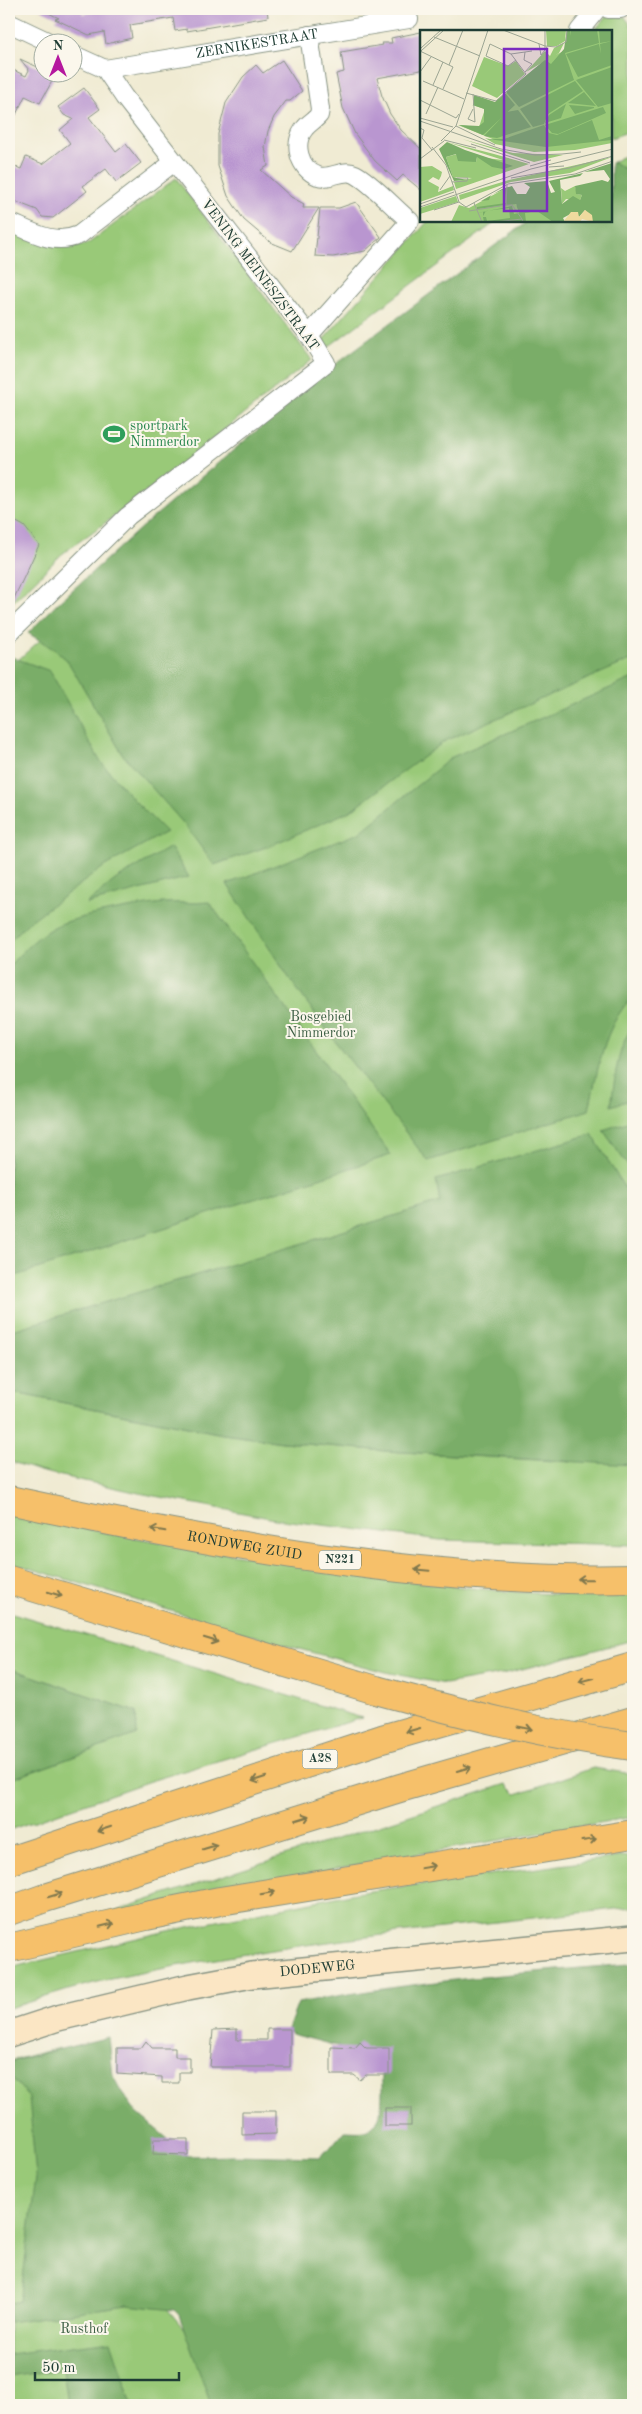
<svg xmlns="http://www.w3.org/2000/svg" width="642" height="2414" font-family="'Old Standard TT',serif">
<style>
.green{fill:#99c978;stroke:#5c8356}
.forest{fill:#7aad68;stroke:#4c754e}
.building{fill:#b996d0}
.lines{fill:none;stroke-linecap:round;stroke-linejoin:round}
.street-casing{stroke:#889484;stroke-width:20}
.secondary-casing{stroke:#889484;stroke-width:28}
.primary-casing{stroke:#889484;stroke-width:30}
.highway-casing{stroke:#889484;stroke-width:30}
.street{stroke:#fff;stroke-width:18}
.secondary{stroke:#fbe6c4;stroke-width:25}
.primary{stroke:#f6c06b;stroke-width:28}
.highway{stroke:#f6c06b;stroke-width:28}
.highway-bridge-casing{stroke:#889484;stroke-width:30;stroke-linecap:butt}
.highway-bridge{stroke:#f6c06b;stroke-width:28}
.oneway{stroke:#80784d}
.labels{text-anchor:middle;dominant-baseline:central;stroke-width:4;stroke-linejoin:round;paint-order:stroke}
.shield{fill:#fbf7ec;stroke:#61756b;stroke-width:1}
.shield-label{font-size:12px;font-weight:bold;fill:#1f3d34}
.street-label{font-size:14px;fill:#1f3d34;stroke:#fbf7ec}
.leisure-label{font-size:14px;fill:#27864d;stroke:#fbf7ec;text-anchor:start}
.park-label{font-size:14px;fill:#3e6045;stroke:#fbf7ec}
.inset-road{fill:none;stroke:#9ca593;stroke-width:1}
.view{fill:#7b2cbf;fill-opacity:0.15;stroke:#7b2cbf;stroke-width:2.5}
.inset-edge{fill:none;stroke:#1f3d34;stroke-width:2.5}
</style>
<rect width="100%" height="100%" fill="#fbf7ec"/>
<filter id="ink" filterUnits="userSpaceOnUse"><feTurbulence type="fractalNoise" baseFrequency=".02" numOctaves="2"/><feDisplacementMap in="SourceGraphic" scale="10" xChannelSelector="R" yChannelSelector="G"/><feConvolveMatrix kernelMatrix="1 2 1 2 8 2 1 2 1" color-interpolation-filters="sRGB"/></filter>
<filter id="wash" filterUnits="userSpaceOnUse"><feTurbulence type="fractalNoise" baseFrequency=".0096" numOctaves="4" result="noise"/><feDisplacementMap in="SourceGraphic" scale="20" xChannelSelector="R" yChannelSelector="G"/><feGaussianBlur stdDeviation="1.12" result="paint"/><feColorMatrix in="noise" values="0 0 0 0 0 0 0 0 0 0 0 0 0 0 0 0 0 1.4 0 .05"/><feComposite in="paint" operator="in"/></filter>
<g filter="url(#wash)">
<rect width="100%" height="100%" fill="#f0ebd3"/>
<g class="green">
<polygon points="607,16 625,17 633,28 633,130 611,138 611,31 594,31"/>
<polygon points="633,151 633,1545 440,1540 275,1519 139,1493 39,1471 9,1461 9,1392 223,1434 283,1442 385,1451 571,1462 9,1382 9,668 269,435 611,221 625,169 613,162"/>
<path d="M176,178L312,360L127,507L62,554L9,606V231C38,241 58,252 89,243Z"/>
<polygon points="428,221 497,221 328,347 323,340"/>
<path d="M9,1514C109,1534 209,1551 310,1566C417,1583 525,1598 633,1595V1640L507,1673L445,1684L385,1672L288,1646L9,1562Z"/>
<polygon points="9,1612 362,1718 150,1781 9,1830 9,1780 136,1734 136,1712 9,1668"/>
<polygon points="593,1768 633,1774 633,1817 338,1868 102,1915 506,1784 516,1794"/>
<path d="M633,1855V1907C457,1927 280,1942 107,1980C74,1987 41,1999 9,2008V1968L163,1932L356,1893Z"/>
<polygon points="59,2048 95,2223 248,2405 9,2405 9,2061"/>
</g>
<g class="forest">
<polygon points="613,162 633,174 633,659 445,741 350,811 269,846 214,865 184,824 123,755 67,660 55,650 28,633 57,604 143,526 342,359 528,221 611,221 611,163"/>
<polygon points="9,656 50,671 100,761 133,799 166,832 105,866 29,922 9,942"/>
<path d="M633,678V996C603,1027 598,1070 589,1110L428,1161L334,1040L287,975L227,884L359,833L452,757Z"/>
<polygon points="170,847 189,877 86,904 115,880"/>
<path d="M209,902L391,1155L9,1278V966C22,952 35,938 52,928C73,916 137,906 163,903C178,902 194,904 209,902Z"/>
<path d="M633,1025V1099L611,1106C615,1078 617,1049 633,1025Z"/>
<polygon points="633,1120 633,1173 603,1130"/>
<polygon points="592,1134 633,1202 633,1465 385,1451 283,1442 223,1434 9,1392 9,1331 440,1202 436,1180"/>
<polygon points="9,1668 136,1712 137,1734 9,1780"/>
<path d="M630,1964L633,1968V2405H211L179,2315L174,2310L127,2305L9,2322V2303L20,2301L36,2177L29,2097L12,2078L9,2079V2062L109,2037L113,2076L121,2091L137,2113L188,2156L233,2155L319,2157L329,2149L344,2131C350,2131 358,2132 364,2131C387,2126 381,2089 382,2072L343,2051L337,2046L292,2034L288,2029L298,2003C407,1982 519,1973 630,1964Z"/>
<polygon points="111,2341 132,2405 68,2405 63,2369 9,2377 9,2354"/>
</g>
<g id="blocks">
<g class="building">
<polygon points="40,9 85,9 82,14 113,9 267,9 268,17 187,31 187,29 175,31 173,18 130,25 132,38 106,44 104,32 89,35 55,19 59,18"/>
<polygon points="421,32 421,70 377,78 382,96 390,114 401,130 421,149 421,190 403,175 397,181 375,161 355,134 343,108 336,74 344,72 341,52 383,45 382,43 392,43 391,38"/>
<polygon points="20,59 42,69 42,72 56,74 40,103 25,96 9,129 9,68 26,76 29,70"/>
<polygon points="282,60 302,91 290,101 286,101 274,117 268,131 265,147 268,166 261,170 291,197 304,204 303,208 319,208 292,251 270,242 244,220 228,196 218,166 218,134 226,103 243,77 256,65 263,73"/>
<polygon points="84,88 100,109 89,117 116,152 126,144 141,163 116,182 106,169 83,186 87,191 53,218 42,217 37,210 9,199 9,164 21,169 26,157 43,164 70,143 60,130 73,119 64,115 58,107"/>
<polygon points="356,202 381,237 365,251 333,257 315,256 320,208 339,208"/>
<polygon points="9,518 24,526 39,545 9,609"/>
<polygon points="237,2029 237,2040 267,2040 267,2029 290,2029 290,2067 210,2067 213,2030"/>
<polygon points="146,2041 152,2048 175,2048 175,2057 190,2057 190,2072 179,2072 179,2083 162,2083 162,2077 117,2074 117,2048 141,2048"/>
<polygon points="360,2042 366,2048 389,2048 389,2075 366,2075 360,2080 354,2075 331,2075 331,2047 355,2048"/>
<rect x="385" y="2108" width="26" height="18"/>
<polygon points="242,2111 276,2111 276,2134 242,2135"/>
<polygon points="154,2139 188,2139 188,2155 153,2154"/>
</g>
</g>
</g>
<g filter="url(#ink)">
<use href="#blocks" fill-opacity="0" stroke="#889484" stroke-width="1"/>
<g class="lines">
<g class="street-casing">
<g id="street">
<polyline points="608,9 621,9"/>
<polyline points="9,23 49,42"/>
<polyline points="579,31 597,9"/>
<path id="s1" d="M105,69L409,19"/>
<path d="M9,222C32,232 54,246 79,235L174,162"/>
<path d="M309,335L410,221C395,209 371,182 355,174C343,168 331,180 318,176C299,169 292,143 305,128C309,123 315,120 319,115L320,109L309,35"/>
<polyline points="9,633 128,516 326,363 309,335 124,97 105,69 72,54"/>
</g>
</g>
<g class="secondary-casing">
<g id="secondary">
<path id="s2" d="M9,2034L58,2018L188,1987L252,1975L633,1938"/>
</g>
</g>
<g class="primary-casing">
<g id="primary">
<path id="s3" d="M9,1500C214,1544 423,1584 633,1579"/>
<polyline points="9,1580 376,1690"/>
</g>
</g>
<g class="highway-casing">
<g id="highway">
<polyline points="9,1861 382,1739 633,1667"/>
<polyline points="9,1911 45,1898 400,1788 633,1721"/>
<polyline points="9,1948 146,1916 220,1901 633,1834"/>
</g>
</g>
<use href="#street" class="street"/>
<use href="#secondary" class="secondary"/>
<use href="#primary" class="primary"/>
<use href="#highway" class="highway"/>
<g class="highway-bridge-casing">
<path id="highway-bridge" d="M376,1690C461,1713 546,1735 633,1746"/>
</g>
<use href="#highway-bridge" class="highway-bridge"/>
</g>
<defs><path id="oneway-shaft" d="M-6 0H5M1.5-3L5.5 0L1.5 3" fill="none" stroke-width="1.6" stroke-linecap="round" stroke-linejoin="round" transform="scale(1.25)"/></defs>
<g class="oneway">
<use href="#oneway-shaft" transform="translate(158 1530) rotate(-170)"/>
<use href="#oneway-shaft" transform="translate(422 1570) rotate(-175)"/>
<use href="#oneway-shaft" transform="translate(585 1579) rotate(-179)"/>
<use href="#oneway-shaft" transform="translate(55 1594) rotate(17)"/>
<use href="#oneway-shaft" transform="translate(211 1640) rotate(17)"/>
<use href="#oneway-shaft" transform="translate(586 1680) rotate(165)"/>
<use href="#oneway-shaft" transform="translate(525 1728) rotate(12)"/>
<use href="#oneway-shaft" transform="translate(413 1730) rotate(164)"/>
<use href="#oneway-shaft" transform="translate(464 1769) rotate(-16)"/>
<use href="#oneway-shaft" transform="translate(259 1779) rotate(162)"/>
<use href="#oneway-shaft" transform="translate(303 1818) rotate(-17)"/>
<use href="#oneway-shaft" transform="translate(104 1829) rotate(162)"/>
<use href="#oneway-shaft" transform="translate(589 1840) rotate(-8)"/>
<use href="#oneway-shaft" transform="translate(210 1847) rotate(-17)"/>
<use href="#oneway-shaft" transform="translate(428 1867) rotate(-9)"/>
<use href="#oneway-shaft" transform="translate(268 1893) rotate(-9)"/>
<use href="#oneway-shaft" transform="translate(55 1895) rotate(-17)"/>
<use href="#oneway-shaft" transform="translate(107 1925) rotate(-14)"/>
</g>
</g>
<defs>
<g id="stadium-bare" transform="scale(1.725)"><path d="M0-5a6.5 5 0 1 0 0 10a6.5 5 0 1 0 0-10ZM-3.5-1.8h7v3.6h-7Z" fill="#2e9e5b" stroke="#fbf7ec" stroke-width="2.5" paint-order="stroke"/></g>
</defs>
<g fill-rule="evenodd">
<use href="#stadium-bare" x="114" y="434"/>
</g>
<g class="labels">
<g class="shield">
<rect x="319" y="1550.5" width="42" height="19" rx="4"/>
<rect x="302.5" y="1749.5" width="35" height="19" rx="4"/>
</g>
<g class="shield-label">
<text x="340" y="1560">N221</text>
<text x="320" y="1759">A28</text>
</g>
<g class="street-label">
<text stroke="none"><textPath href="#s1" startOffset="154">ZERNIKESTRAAT</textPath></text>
<text transform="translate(260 275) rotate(53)">VENING MEINESZSTRAAT</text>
<text stroke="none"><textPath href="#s3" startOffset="240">RONDWEG ZUID</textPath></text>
<text stroke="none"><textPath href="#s2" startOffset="316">DODEWEG</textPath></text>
</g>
<g class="leisure-label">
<text x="130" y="426">sportpark<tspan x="130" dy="16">Nimmerdor</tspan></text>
</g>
<g class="park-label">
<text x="321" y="1017">Bosgebied<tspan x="321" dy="16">Nimmerdor</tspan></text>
<text x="84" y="2329">Rusthof</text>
</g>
</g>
<g transform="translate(420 30)">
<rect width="192" height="192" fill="#f0ebd3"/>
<path d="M126,0H146L145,11L137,16H127ZM147,0H192V113L155,120L114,122L75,114L65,108L75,110L38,95L59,97L65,79L52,75H72L125,30L146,20ZM144,13L139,23L106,42L125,21L130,26L134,18ZM64,27L88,36L96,31L105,44L77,68L52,56ZM42,109L93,123L143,125L114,132ZM27,112L74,124L109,134L36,159L34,152L52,148L33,147L26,127L37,124L56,132L57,127L83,130ZM192,127L150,143L91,152L40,170L39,165L89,150ZM12,136L22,142L21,146L19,150L13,147L8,151L19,157L18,162L33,156L34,160L0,172V137ZM155,156L157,164L162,165L160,170L146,169L142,174L141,158L145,161ZM88,157L91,168L102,182L117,180L136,192H31L39,175L49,178ZM36,166L38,172L0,184V178Z" fill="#99c978"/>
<path d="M147,0H150V6L151,0H177L179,13L145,23L154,50L99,77L86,62L125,30L131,34L144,19ZM179,0H192V35L158,47L146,24L179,14L181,24L180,14L192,11L180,13ZM192,37V73L178,77L156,50ZM155,51L163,61L128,84L124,94L113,97L100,79ZM164,62L175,75L176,76L148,73ZM85,63L95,75L63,105L39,95L59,96L64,92V79L53,75L54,65L75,72ZM146,74L141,88L125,93L129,85ZM149,75L174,77V78L155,84ZM183,77L186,83L138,104L132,103L125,95ZM98,80L111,97L77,108L64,106L87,82ZM172,90L179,110L192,106V110L126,117L68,109H84L124,95L129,103L137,105ZM27,112L45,120L93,136L83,139L72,137L57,127L56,132L38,131L36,124L26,127L33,147L47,150L34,151L19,119ZM192,133V192H173L165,180L159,187L154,182L143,188L145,192H133L117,181L105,183L106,192H64L63,187H66L67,191L90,188L89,178L66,181L63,186V182L57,183L92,176L94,184L99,183L96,174L57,179V177L86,173L85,159L71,165L69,170L61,171L82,159L92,156L97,164H106L110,157L104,153L127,151L131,163L135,162L129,151L163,143L160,146L140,150L142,174L153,166L160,170L162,165L156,164L155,156L182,150L188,152L190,149L184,140L164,142Z" fill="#7aad68"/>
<path d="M165,180L172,185L173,192L162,189L160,192H143L151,182H158L159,187Z" fill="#eeda9e"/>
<path class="inset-road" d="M83,0L125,16L136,17L146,12L147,0M125,0V20L127,17M14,7L60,26M119,14L121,25L125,20M1,18L21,0M0,21L33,37L23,59M1,21L24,0M91,24L112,21M29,35L43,0M0,42L11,27M105,42L112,34L104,30L105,22M3,51L44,69M13,55L23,32M46,63L76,71L106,44L91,24L70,14L66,26L88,36L96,30M53,64L55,92L48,89L53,79M0,70L36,88L39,84M6,84L18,57M0,88L33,97M0,91L81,119L115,125L142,124M36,96L68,0M0,98L4,100L2,108L12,120M24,110L56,118M21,111L36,96L75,115M51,114L110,133M12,117L26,135L39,172L46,177L88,154L155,144L193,131M142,124L161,122M0,129L24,111M110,136L131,130M129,137L144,136M91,148L149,138L193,126M32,152L47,151L48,148H37M20,160L30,146M54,173L62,192M0,174L34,162M86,175H92L102,189M0,177L111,139L193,119M14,180L39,172M49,181L86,175L87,155M75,192L102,189L103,192"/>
<path class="view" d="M84,19H127V181H84Z"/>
<rect width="192" height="192" class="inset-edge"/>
</g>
<rect width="642" height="2414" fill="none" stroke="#fbf7ec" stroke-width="30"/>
<g transform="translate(58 58)"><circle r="24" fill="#fbf7ec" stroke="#a3ada2"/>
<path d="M0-4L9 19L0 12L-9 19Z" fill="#b5179e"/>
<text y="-8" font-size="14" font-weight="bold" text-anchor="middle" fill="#1f3d34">N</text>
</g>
<path d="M35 2372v8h144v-8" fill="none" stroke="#1f3d34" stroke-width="2.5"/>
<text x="42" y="2372" font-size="15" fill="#1f3d34" stroke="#fbf7ec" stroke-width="4" paint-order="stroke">50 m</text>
</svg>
